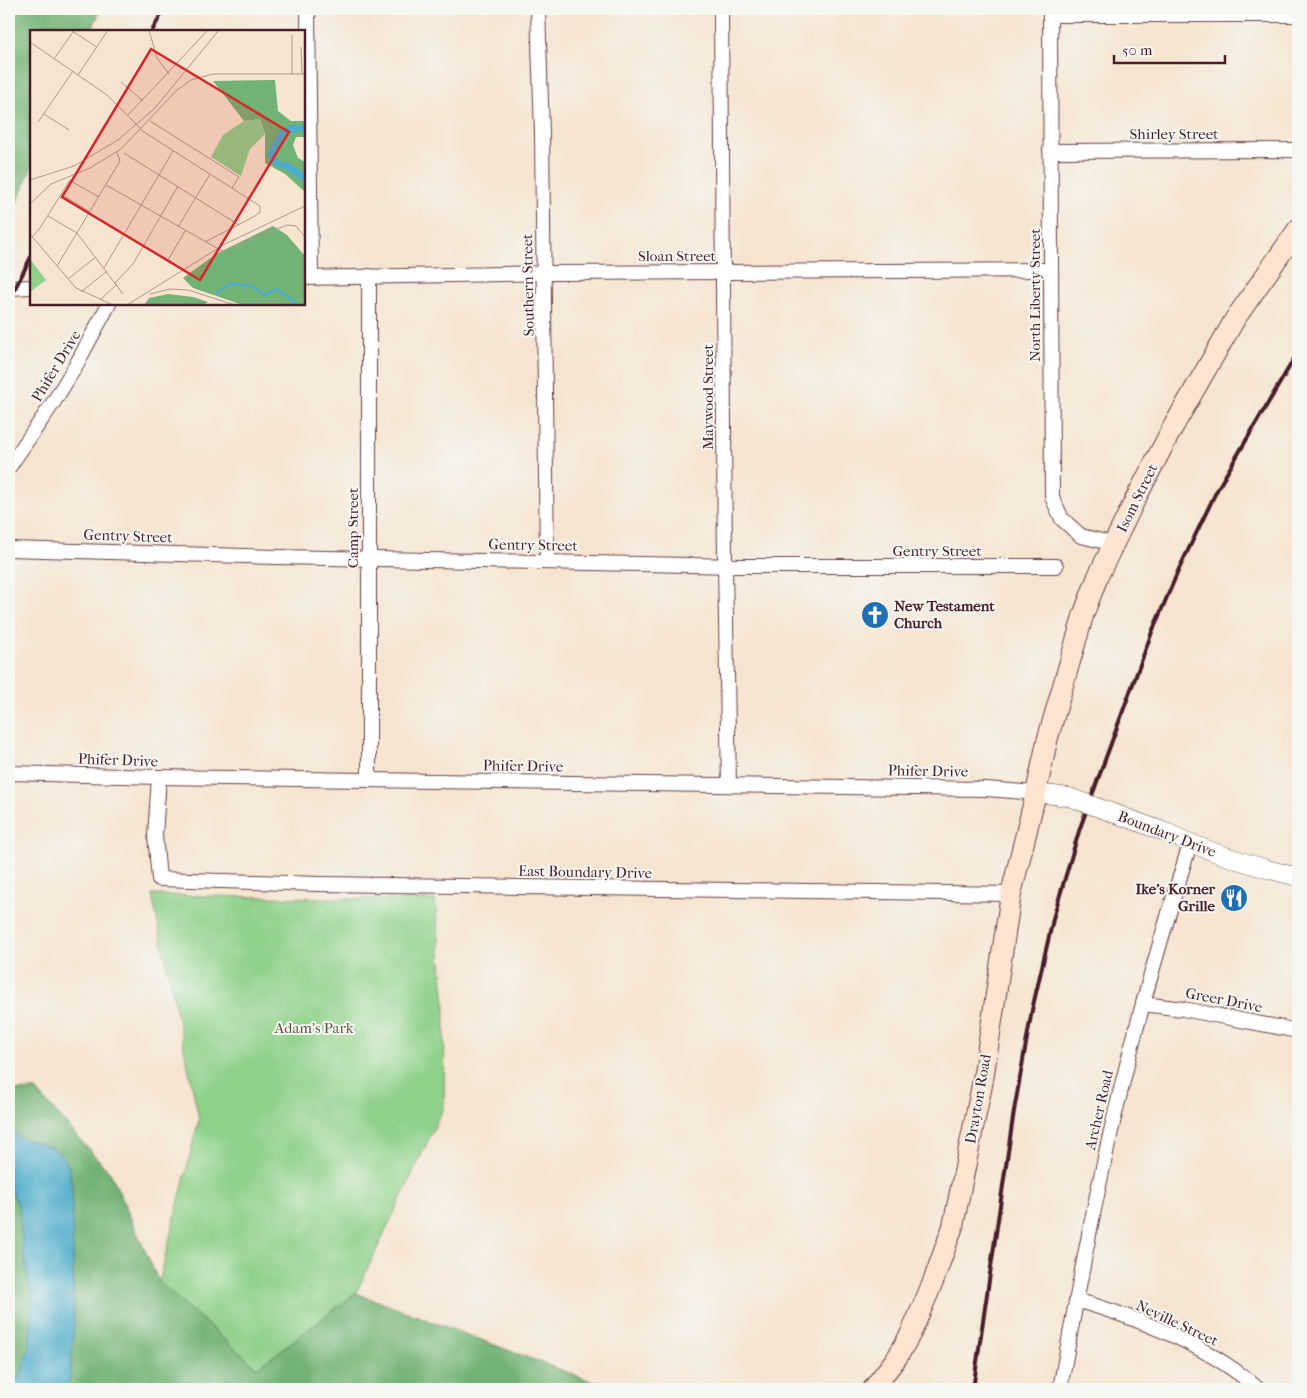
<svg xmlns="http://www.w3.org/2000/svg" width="1307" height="1398" font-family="'IM FELL French Canon',serif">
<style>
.green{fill:#8ed189;stroke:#6c785a}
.forest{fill:#72b375;stroke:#5e6950}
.water{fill:#4babca;stroke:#4a657a}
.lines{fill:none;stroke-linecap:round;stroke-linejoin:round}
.minor-casing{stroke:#643d44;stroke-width:16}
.tertiary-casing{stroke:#643d44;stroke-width:19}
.secondary-casing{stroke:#643d44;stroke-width:22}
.minor{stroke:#fff;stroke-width:14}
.tertiary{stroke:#fff;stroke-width:18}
.secondary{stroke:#fde4d1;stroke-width:20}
.rail{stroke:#4a1f2b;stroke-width:4}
.tertiary-bridge-casing{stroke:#643d44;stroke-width:19;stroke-linecap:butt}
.tertiary-bridge{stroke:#fff;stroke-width:18}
.labels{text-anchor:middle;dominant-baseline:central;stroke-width:4;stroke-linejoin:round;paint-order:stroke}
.street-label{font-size:15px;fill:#4a1f2b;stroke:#f6f6f2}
.poi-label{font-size:15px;font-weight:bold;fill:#4a1f2b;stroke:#f6f6f2;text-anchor:start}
.park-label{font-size:15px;fill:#5e5447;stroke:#f6f6f2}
.inset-river{fill:none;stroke:#4babca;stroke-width:2.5}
.inset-road{fill:none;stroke:#b1958d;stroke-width:1}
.view{fill:#d62828;fill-opacity:0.15;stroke:#d62828;stroke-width:2.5}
.inset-edge{fill:none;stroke:#4a1f2b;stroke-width:2.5}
</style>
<rect width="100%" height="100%" fill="#f6f6f2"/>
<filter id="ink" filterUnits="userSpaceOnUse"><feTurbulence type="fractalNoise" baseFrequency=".02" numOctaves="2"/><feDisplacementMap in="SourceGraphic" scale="10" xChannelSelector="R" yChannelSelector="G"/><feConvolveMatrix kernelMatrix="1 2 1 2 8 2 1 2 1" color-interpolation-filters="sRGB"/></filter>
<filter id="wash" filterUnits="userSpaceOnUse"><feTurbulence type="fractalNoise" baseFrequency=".0096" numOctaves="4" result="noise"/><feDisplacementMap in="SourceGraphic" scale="20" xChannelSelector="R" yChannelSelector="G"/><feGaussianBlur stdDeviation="1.12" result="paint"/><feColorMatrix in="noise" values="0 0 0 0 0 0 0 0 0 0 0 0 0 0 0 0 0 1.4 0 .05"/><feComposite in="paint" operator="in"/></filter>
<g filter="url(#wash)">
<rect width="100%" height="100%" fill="#f5e4cf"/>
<polygon class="green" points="152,895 435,900 445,1004 444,1107 356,1293 257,1368 159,1282 199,1119"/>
<g class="forest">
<polygon points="9,9 101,9 91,31 31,31 31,169 9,221"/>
<polygon points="36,1090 111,1174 159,1282 257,1368 356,1293 612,1389 9,1389 9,1091"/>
</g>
<polygon class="water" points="9,1126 19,1137 51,1147 62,1155 69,1167 72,1185 74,1323 71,1374 67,1389 9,1389 21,1374 28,1351 31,1325 31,1293 23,1251 19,1208 9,1186"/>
</g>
<g filter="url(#ink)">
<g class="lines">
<g class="minor-casing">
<g id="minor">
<polyline points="308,9 311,277"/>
<polyline points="538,9 542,134 547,562"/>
<polyline points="721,9 725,565 729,785"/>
<polyline points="1050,9 1052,497 1062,519 1081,536 1114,544"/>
<polyline points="1050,15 1298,15"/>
<polyline points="1050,151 1298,150"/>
<polyline points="369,276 369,780"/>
<polyline points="304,278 557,273 1051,270"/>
<polyline points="9,288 31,287"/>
<polyline points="9,467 53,403 75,367 109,304"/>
<polyline points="9,549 277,557 740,566 1056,566"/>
<polyline points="9,773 159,777 986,789 1036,793"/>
<polyline points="159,777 155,835 159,879 319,884 1011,894"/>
<polyline points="1143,1004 1183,1009 1298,1031"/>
<path d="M1076,1300C1138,1318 1210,1346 1258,1389"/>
<path d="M1060,1389C1079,1285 1098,1180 1124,1077C1143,999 1166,921 1190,844"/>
</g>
</g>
<g class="tertiary-casing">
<g id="tertiary">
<polyline points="1036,793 1069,797"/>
<path d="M1168,833C1210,853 1253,866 1298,877"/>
</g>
</g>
<g class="secondary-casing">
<polyline id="secondary" points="873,1389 898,1356 911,1333 933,1282 953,1226 983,1080 1011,894 1036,793 1047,741 1084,613 1098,576 1136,498 1173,427 1235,319 1298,229"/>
</g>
<use href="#minor" class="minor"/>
<use href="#tertiary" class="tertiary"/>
<use href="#secondary" class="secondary"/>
<g class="rail">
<polyline points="152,31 164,9"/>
<polyline points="9,300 31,257"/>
<polyline points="973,1389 1014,1111 1032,1010 1054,915 1080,828 1152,632 1179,569 1217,490 1298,352"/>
</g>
<g class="tertiary-bridge-casing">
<polyline id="tertiary-bridge" points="1069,797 1168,833"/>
</g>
<use href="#tertiary-bridge" class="tertiary-bridge"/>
</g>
</g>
<defs>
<g id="church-disc" transform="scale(1.4375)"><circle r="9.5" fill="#1f6fb2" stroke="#f6f6f2"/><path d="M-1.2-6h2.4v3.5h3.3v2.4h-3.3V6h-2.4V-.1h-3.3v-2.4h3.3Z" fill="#fff"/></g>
<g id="restaurant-disc" transform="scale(1.4375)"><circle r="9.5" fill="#1f6fb2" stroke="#f6f6f2"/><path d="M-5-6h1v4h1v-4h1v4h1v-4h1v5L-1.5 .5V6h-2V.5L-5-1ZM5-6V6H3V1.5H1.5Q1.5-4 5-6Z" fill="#fff"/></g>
</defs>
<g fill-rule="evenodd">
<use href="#church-disc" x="875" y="615"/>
<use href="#restaurant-disc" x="1234" y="898"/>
</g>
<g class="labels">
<g class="street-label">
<text x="1174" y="134">Shirley Street</text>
<text x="677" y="256">Sloan Street</text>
<text transform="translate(528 285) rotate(-91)">Southern Street</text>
<text transform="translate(1035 295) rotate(-90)">North Liberty Street</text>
<text transform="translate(56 366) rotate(-59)">Phifer Drive</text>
<text transform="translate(708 397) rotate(-90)">Maywood Street</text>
<text transform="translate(1137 498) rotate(-64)">Isom Street</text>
<text transform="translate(353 528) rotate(-90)">Camp Street</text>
<text transform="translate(128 536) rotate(2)">Gentry Street</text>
<text transform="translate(533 545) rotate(1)">Gentry Street</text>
<text x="937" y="551">Gentry Street</text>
<text transform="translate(118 760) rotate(2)">Phifer Drive</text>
<text transform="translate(523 766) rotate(1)">Phifer Drive</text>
<text transform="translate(928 771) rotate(1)">Phifer Drive</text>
<text transform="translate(1167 834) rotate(21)">Boundary Drive</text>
<text transform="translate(585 872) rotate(1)">East Boundary Drive</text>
<text transform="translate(1224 1000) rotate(11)">Greer Drive</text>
<text transform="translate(978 1099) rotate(-80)">Drayton Road</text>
<text transform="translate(1099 1110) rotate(-77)">Archer Road</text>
<text transform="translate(1177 1323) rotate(25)">Neville Street</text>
</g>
<g class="poi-label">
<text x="894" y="606">New Testament<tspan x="894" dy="17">Church</tspan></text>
<text x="1215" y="889" text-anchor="end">Ike's Korner<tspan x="1215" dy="17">Grille</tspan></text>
</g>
<g class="park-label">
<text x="314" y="1028">Adam's Park</text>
</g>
</g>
<g transform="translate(30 30)">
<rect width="275" height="275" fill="#f5e4cf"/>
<path d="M230,89L235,104L220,119L211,146L181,127L193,105L214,91ZM0,229L16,250L0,262Z" fill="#8ed189"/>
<path d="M245,50L248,81L261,91H275V107H266L263,115L268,128L275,132V162L255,144L235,133V104L230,89L214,91L183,51ZM243,196L257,205L275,226V275H213L163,258L153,248L186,224ZM138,264L163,267L178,272L174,275H114L119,268Z" fill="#72b375"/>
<path d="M261,95H275V101L255,104L245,126L249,131L259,133L275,144V153L257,140L242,134L237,124L250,100Z" fill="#4babca"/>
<path class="inset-river" d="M186,263L201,253L222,256L234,265L247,259L268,275"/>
<path class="inset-road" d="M119,0L127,28L139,44M42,1L67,17M262,5V44M0,12L77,65L114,102L230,176V182L225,186L175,212M271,17L272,44M24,29L43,2M48,45L78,0M91,52L113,71M14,84L39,100M98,85L178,0M120,91L209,147L202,158M8,92L43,41M94,123L209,195M0,150L44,136L88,110L125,78L189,0M39,150L69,167M76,155L192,221L257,195L266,196L275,207M31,164L60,182M0,174L21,154L60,138L91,119L147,60L161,50L183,44H275M59,184L145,234M18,186L47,203L93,264M148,197L180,144M0,204L46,258L83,275M2,207L10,198L40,150M138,230L155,201M27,236L90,131L87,122M74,238L143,121M38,249L66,227M85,253L103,234L148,156M51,262L77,241M120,264L140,259L158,260L205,275M70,270L87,254M97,275L195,214L275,176"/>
<path class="view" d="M121,19L259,102L170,250L32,167Z"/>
<rect width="275" height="275" class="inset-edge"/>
</g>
<rect width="1307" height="1398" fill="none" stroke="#f6f6f2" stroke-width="30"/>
<path d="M1114 55v8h111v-8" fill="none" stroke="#4a1f2b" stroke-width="2.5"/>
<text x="1122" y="55" font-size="15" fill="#4a1f2b" stroke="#f6f6f2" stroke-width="4" paint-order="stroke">50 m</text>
</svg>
